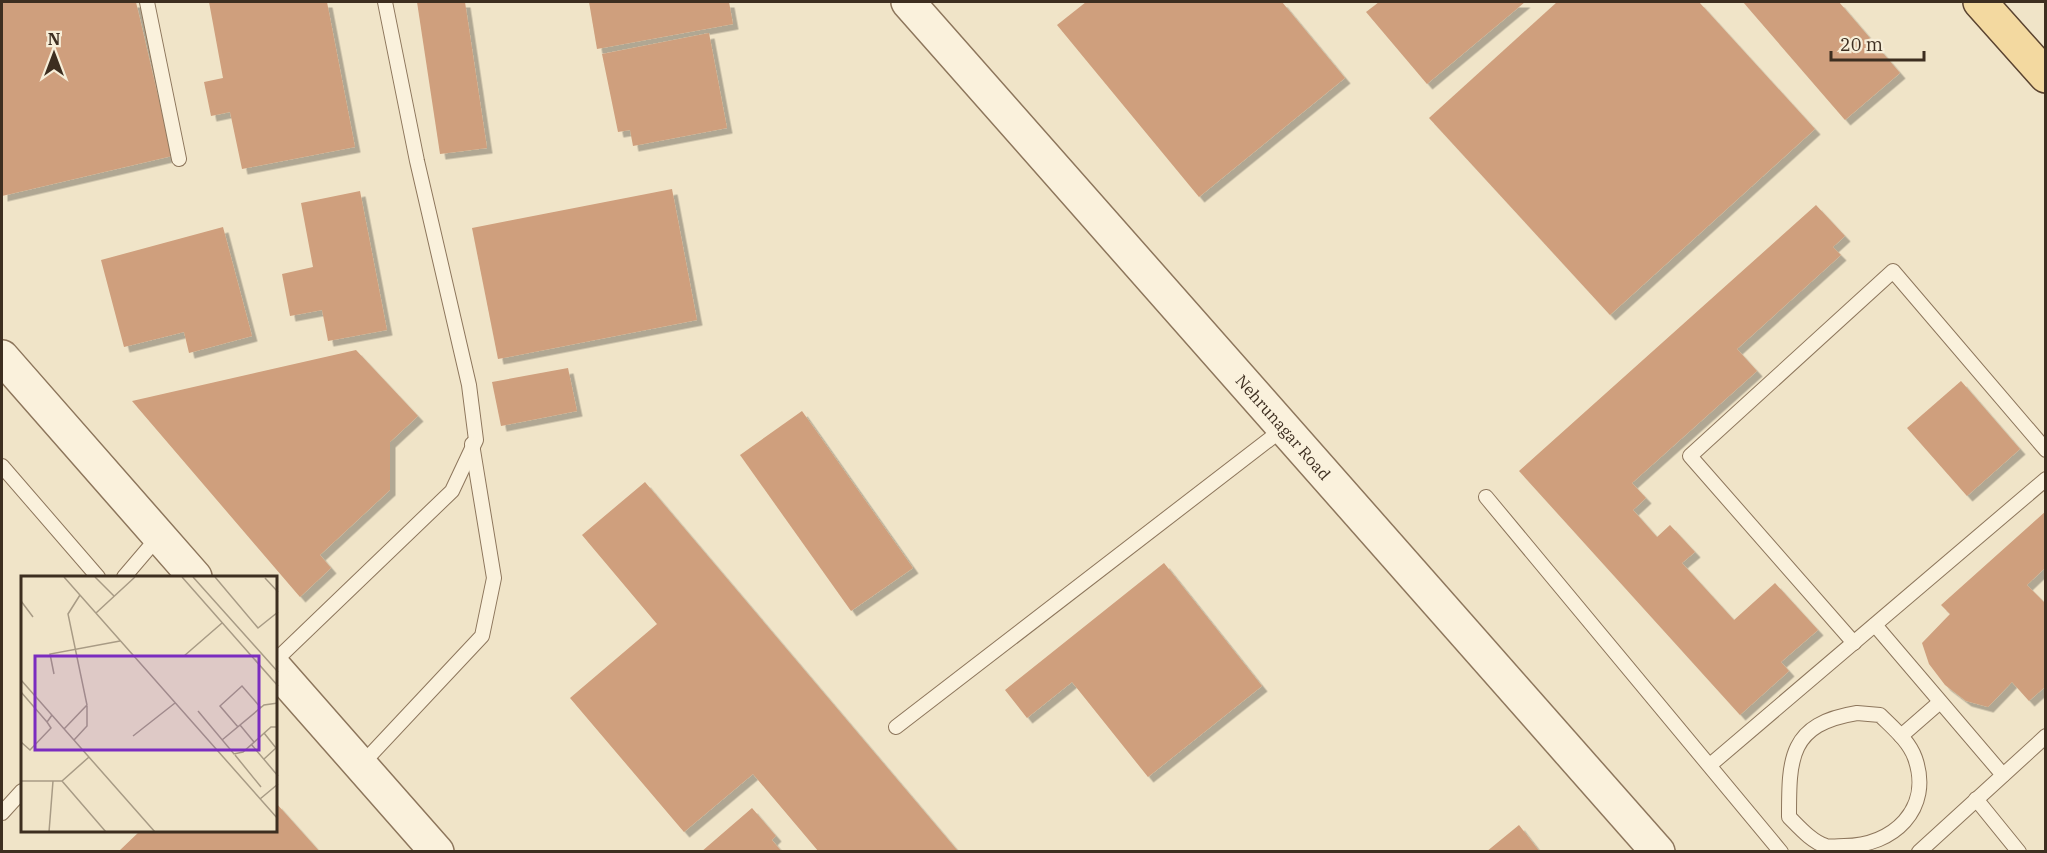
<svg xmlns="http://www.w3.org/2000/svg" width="2047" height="853" font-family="'IBM Plex Serif',serif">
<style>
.building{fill:#cf9f7d;filter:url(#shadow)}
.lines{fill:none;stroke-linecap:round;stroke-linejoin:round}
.service-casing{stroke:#8d765c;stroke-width:16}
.tertiary-casing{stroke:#8d765c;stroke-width:36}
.primary-casing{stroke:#5b4430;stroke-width:36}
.service{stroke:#faf1dc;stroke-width:14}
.tertiary{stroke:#faf1dc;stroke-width:33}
.primary{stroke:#f3d9a0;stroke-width:33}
.labels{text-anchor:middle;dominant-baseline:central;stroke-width:4.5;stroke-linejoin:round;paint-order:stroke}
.street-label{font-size:16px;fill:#3d2e20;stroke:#f7eed8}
.inset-road{fill:none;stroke:#a89b85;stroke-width:1.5}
.view{fill:#7b2cbf;fill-opacity:0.15;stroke:#7b2cbf;stroke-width:3}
.inset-edge{fill:none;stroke:#3d2e20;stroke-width:3}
</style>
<defs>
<filter id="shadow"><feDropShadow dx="5.5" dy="5.5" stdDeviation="0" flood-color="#0004"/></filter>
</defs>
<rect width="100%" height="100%" fill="#f0e4c8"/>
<g class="building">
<polygon points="8,2 136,2 172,156 2,196 2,3"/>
<polygon points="209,2 327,2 355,147 242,169 230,112 211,116 204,82 223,78"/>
<polygon points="417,2 465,2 487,148 440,154"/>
<polygon points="589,2 729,2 733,24 597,49"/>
<polygon points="1086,2 1282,2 1345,78 1199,197 1057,25"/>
<polygon points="1379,2 1525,2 1427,84 1366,12"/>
<polygon points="1557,2 1699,2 1815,129 1610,315 1429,118"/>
<polygon points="1743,2 1839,2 1900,73 1845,120"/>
<polygon points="709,33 727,128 633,146 630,130 618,132 602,54"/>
<polygon points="672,189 697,320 498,359 472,228"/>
<polygon points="360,191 387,330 328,341 322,310 290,316 282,274 313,267 301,203"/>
<polygon points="1816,205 1845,236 1833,247 1841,255 1737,349 1757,371 1632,483 1646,498 1633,510 1657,537 1670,525 1695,552 1682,563 1734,620 1775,583 1818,630 1781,662 1789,671 1740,715 1519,471"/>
<polygon points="223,227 252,336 189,353 184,332 124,347 101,260"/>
<polygon points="356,350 418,416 390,442 390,490 320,555 331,568 300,597 132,401"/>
<polygon points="568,368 577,411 501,426 492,382"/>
<polygon points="1961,381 2020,449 1967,496 1907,428"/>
<polygon points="802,411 913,568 851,611 740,455"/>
<polygon points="645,482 957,850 819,852 753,774 684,832 570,698 657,624 582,535"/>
<polygon points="2046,511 2046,567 2027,585 2046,604 2046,686 2029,701 2012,682 1988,707 1966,701 1945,685 1929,664 1922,643 1950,614 1941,605"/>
<polygon points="1164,563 1262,686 1148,777 1072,682 1027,718 1005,690"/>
<polygon points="276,803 320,852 118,852 141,830 276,830"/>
<polygon points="752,808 776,836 772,840 782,852 701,852"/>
<polygon points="1519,825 1540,852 1486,852"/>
</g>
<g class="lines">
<g class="service-casing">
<g id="service">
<polyline points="147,2 179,159"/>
<polyline points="2,466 98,577"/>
<polyline points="1486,497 1781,852"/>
<polyline points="124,577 159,536"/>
<polyline points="1875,625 2003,775"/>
<polyline points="1854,643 1690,456 1893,271 2046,450"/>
<polyline points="276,660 452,491 476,440 469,385 417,161 385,2"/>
<path d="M1857,713L1880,715C1893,728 1909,741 1915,758C1933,809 1893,846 1844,846C1839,846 1831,847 1826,846C1812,842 1799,827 1789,817C1789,758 1789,724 1857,713Z"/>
<polyline points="896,727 1284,428"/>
<polyline points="1901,736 1940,702"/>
<polyline points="361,765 482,636 494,578 472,444"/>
<polyline points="1710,765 2046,479"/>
<polyline points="1976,799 2019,852"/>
<polyline points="2,813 22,791"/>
<polyline points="1919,852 2046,736"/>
</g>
</g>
<g class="tertiary-casing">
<g id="tertiary">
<path id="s1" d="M908,2L1658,852"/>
<polyline points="2,357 195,577"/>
<polyline points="276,669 437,852"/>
</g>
</g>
<g class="primary-casing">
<polyline id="primary" points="1980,2 2046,76"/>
</g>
<use href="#service" class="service"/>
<use href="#tertiary" class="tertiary"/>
<use href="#primary" class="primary"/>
</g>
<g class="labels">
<g class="street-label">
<text stroke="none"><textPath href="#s1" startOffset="567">Nehrunagar Road</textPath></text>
</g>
</g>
<g transform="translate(21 576)">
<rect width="256" height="256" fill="#f0e4c8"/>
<path class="inset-road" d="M43,1L257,243M74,1L93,20M161,1L257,110M172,1L257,96M194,1L237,52L257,36M244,2L257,16M0,25L12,41M75,37L114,1M163,80L201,47M33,98L29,78L99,65M0,104L134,256M0,116L26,146M177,135L213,178L222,176L250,151H257M219,149L233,166M217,151L199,130L221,110L240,132M43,153L66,129L47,38L59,19M243,157L255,172L243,183M112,160L154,127M53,164L66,150V130M201,164L243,129L257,127M0,166L9,174L30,152L26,146L31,139M230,168L257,200M214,179L240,211M0,205H41L68,181M41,205L85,256M239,223L257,208M28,256L32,205"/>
<path class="view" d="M14,80H238V174H14Z"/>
<rect width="256" height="256" class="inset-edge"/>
</g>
<rect width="2047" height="853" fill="none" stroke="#3d2e20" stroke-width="6"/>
<g transform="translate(54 54)" stroke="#f7eed8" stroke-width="4.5" paint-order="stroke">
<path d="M0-4.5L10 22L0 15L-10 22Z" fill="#3d2e20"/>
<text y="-9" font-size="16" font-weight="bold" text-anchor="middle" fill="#3d2e20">N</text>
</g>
<path d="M1831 51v9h93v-9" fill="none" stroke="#3d2e20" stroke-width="3"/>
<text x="1840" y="51" font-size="18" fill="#3d2e20" stroke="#f7eed8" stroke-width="4.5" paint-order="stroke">20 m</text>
</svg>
